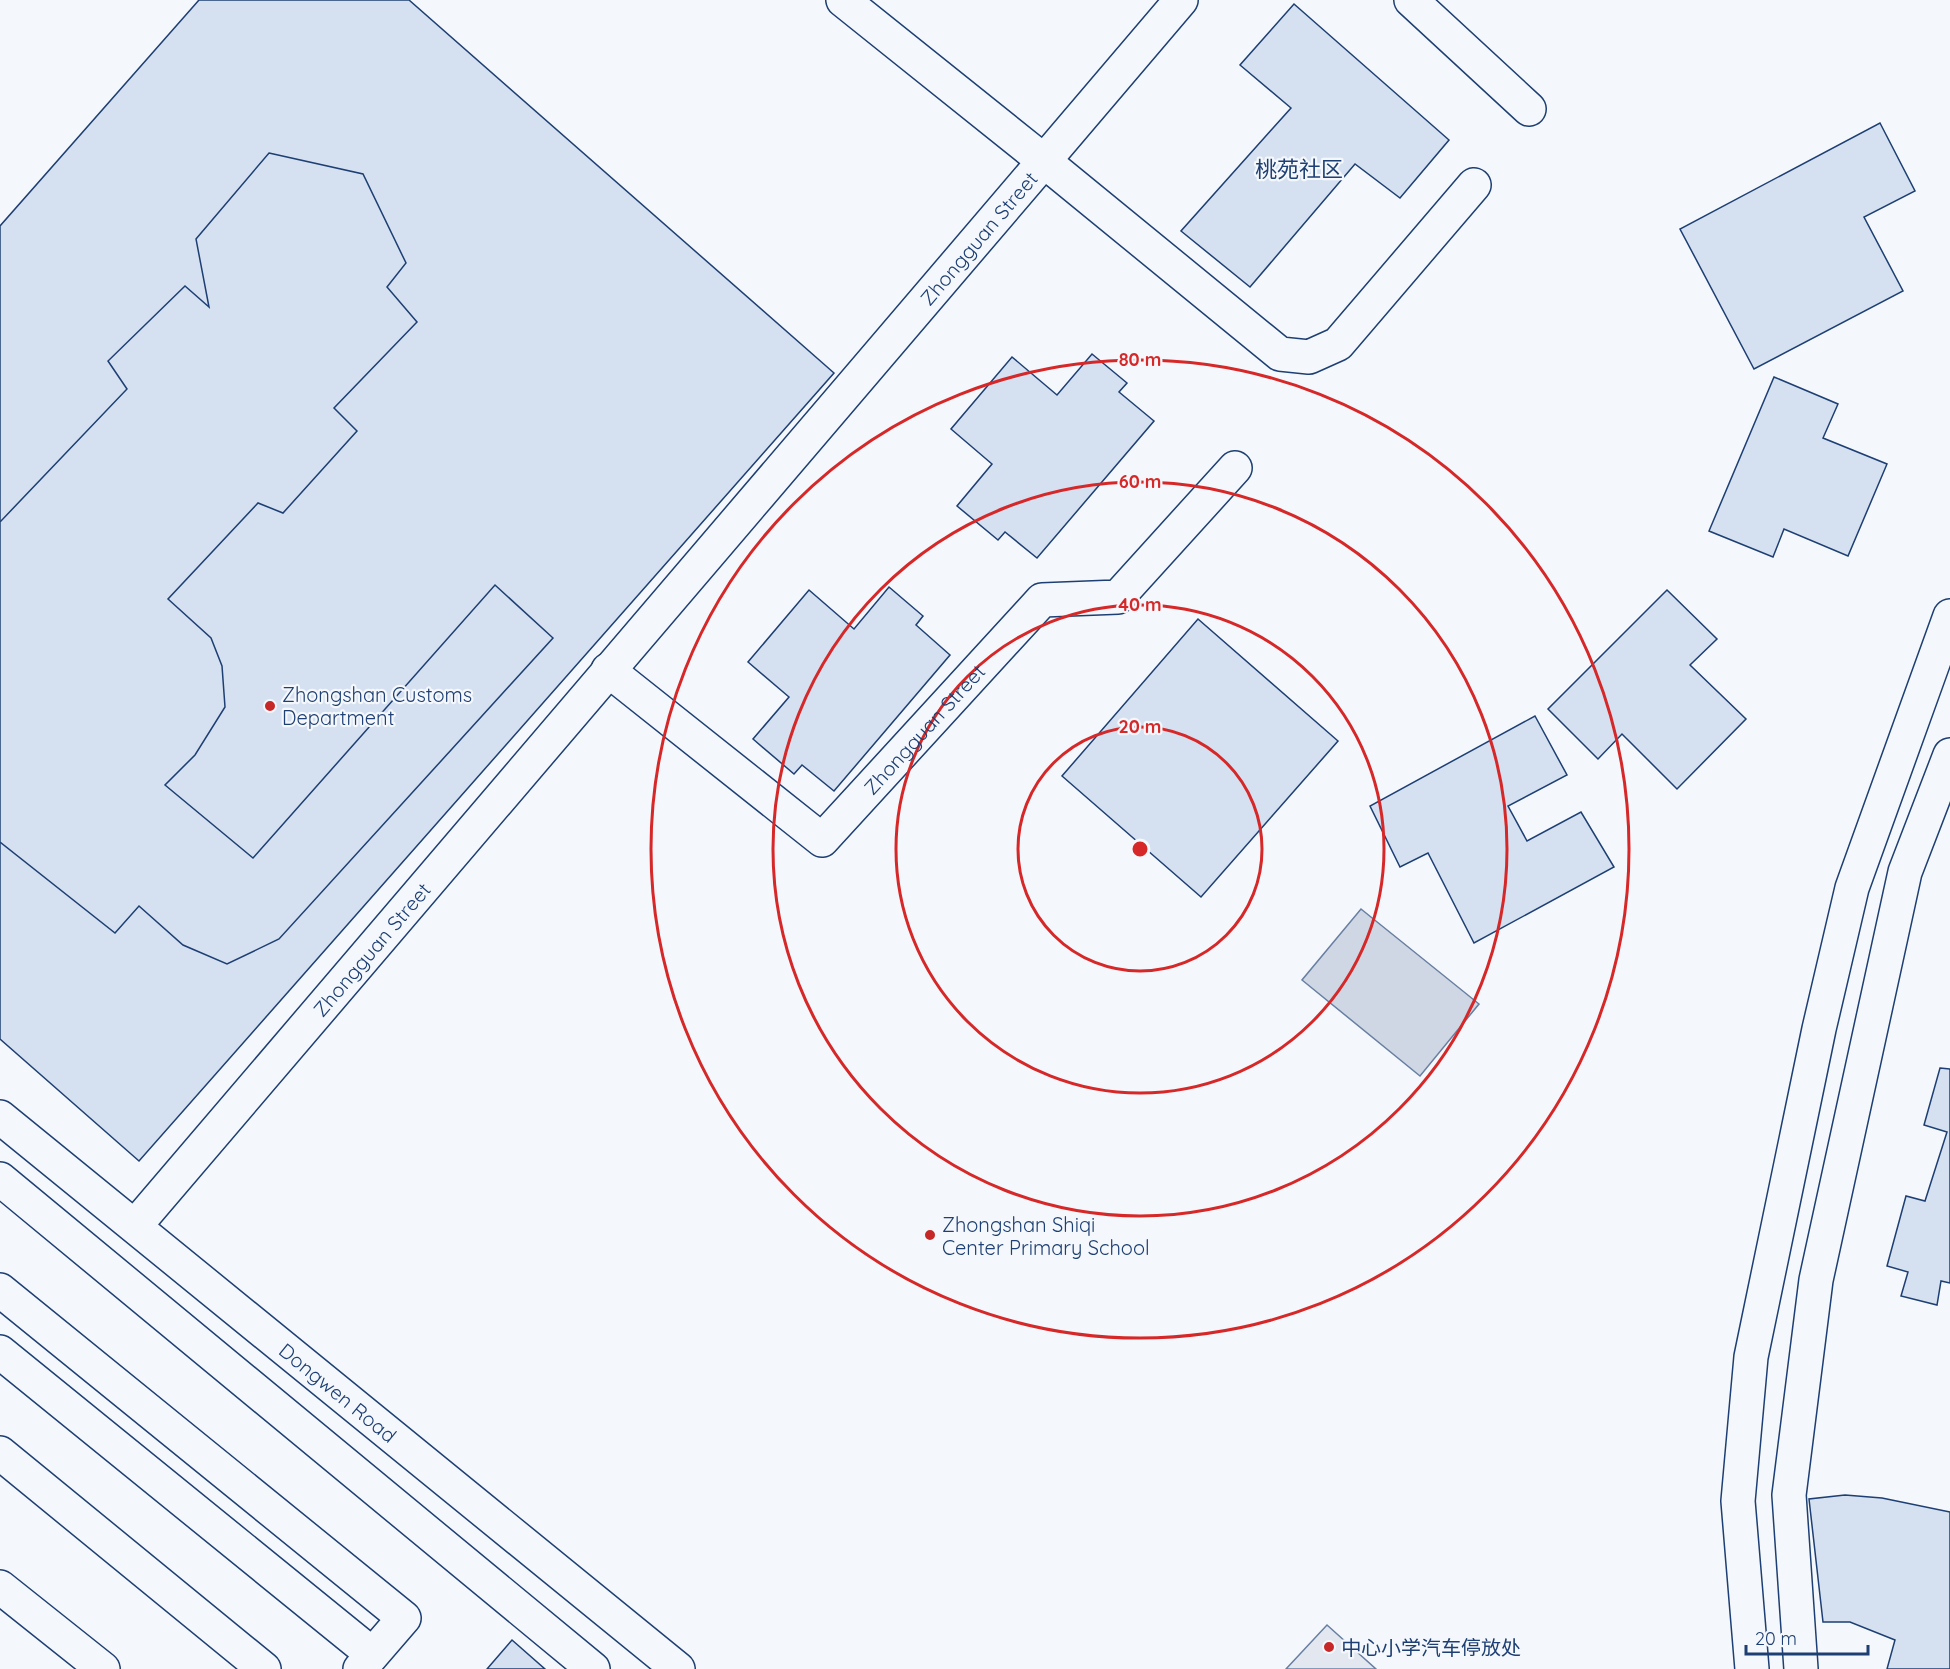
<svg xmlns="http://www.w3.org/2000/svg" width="1950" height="1669" font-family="Quicksand,'Noto Sans SC',sans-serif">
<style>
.parking{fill:#e3e8f0;stroke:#687fa3;stroke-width:1.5}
.water{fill:#cfd7e4;stroke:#687fa3;stroke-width:1.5}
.building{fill:#d5e0f0;stroke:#1d3f73;stroke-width:1.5}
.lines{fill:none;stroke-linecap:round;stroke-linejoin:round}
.minor-casing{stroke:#1d3f73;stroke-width:36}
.tertiary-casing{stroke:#1d3f73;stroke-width:36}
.minor{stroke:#f4f7fb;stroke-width:33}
.tertiary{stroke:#f4f7fb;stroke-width:33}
.ring{fill:none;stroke:#d62828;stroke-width:3}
.poi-dot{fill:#c62828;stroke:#f4f7fb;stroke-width:2}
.labels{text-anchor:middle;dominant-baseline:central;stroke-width:4.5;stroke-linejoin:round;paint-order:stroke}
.street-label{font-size:20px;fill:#1d3f73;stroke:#f4f7fb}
.poi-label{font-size:20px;fill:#1d3f73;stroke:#f4f7fb;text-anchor:start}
.quarter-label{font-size:22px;fill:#1d3f73;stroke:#f4f7fb}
.centre{fill:#d62828;stroke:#f4f7fb;stroke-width:3}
.ring-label{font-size:18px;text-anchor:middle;font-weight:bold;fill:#d62828;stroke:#f4f7fb;stroke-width:4.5;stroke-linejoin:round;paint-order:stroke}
</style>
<rect width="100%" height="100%" fill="#f4f7fb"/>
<polygon class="parking" points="1327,1625 1376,1669 1286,1669"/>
<polygon class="water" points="1361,909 1479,1004 1420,1076 1302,980"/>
<g class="building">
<polygon points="199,0 409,0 834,373 139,1161 0,1039 0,226"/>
<polygon points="1294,4 1449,140 1400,198 1355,164 1250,287 1181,231 1291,108 1240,65"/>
<polygon points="1880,123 1915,191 1864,217 1903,291 1754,369 1680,229"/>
<polygon points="269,153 363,174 406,263 387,287 417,322 334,408 357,431 283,513 258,503 168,599 211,638 222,666 225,707 195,755 165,785 253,858 495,585 553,638 279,939 227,964 183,945 139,906 115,933 0,842 0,522 127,389 108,361 185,286 209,307 196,239"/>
<polygon points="1092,354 1127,383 1119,392 1154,421 1037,558 1005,532 998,540 957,506 992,464 951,429 1012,357 1057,395"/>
<polygon points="1774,377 1838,404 1823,438 1887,464 1848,556 1784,529 1773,557 1709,531"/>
<polygon points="889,587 923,616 916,625 950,655 834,791 802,765 794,774 753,739 789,697 748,662 809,590 854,629"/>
<polygon points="1667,590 1717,639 1690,665 1746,719 1677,789 1622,734 1598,759 1548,709"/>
<polygon points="1198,619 1338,741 1201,897 1062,776"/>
<polygon points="1535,716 1567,775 1508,806 1527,841 1581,812 1614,867 1474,943 1428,853 1400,867 1370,806"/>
<polygon points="1940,1068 1950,1069 1950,1283 1941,1281 1937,1305 1901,1296 1908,1272 1887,1266 1906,1196 1925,1201 1947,1132 1924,1125"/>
<polygon points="1845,1495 1882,1498 1950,1512 1950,1669 1887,1669 1895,1640 1850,1622 1823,1622 1809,1499"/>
<polygon points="512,1640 545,1669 487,1669"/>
</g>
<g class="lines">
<g class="minor-casing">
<g id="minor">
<polyline points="843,0 1044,161 1181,0"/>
<polyline points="1411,0 1529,109"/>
<path id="s1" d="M608,670L822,840L1042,600L1118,597L1235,468"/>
<path id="s2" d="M135,1226L1044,161L1280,354L1309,357L1338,344L1474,185"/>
<polyline points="0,1290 404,1618 360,1669"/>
<polyline points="0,1352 372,1654"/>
<polyline points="0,1453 264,1669"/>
<polyline points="0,1587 103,1669"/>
<polyline points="1752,1669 1738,1501 1751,1357 1819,1029 1852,888 1950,616"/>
<polyline points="1801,1669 1789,1495 1816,1280 1905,872 1950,755"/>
</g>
</g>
<g class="tertiary-casing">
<g id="tertiary">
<path id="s3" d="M0,1117L678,1669"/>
<polyline points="0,1179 593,1669"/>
</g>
</g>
<use href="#minor" class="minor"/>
<use href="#tertiary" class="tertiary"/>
</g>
<g class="ring">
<circle cx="1140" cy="849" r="122"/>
<circle cx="1140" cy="849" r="244"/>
<circle cx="1140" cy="849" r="367"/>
<circle cx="1140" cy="849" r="489"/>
</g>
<g class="poi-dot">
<circle cx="270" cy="706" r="6"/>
<circle cx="930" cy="1235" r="6"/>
<circle cx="1329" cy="1647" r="6"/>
</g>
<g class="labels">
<g class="street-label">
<text stroke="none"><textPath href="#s2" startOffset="1299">Zhongguan Street</textPath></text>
<text stroke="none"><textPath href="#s1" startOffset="424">Zhongguan Street</textPath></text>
<text stroke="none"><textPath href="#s2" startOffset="364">Zhongguan Street</textPath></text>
<text stroke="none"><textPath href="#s3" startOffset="436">Dongwen Road</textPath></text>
</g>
<g class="poi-label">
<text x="282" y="694">Zhongshan Customs<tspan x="282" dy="23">Department</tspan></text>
<text x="942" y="1224">Zhongshan Shiqi<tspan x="942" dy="23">Center Primary School</tspan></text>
<text x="1341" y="1647">中心小学汽车停放处</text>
</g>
<g class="quarter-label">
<text x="1299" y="169">桃苑社区</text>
</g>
</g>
<circle cx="1140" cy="849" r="9" class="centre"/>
<g class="ring-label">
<text x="1140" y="366">80 m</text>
<text x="1140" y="488">60 m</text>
<text x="1140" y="611">40 m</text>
<text x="1140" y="733">20 m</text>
</g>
<path d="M1746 1645v9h122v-9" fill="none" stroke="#1d3f73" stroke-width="3"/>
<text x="1755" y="1645" font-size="18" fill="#1d3f73" stroke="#f4f7fb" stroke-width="4.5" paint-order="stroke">20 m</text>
</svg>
